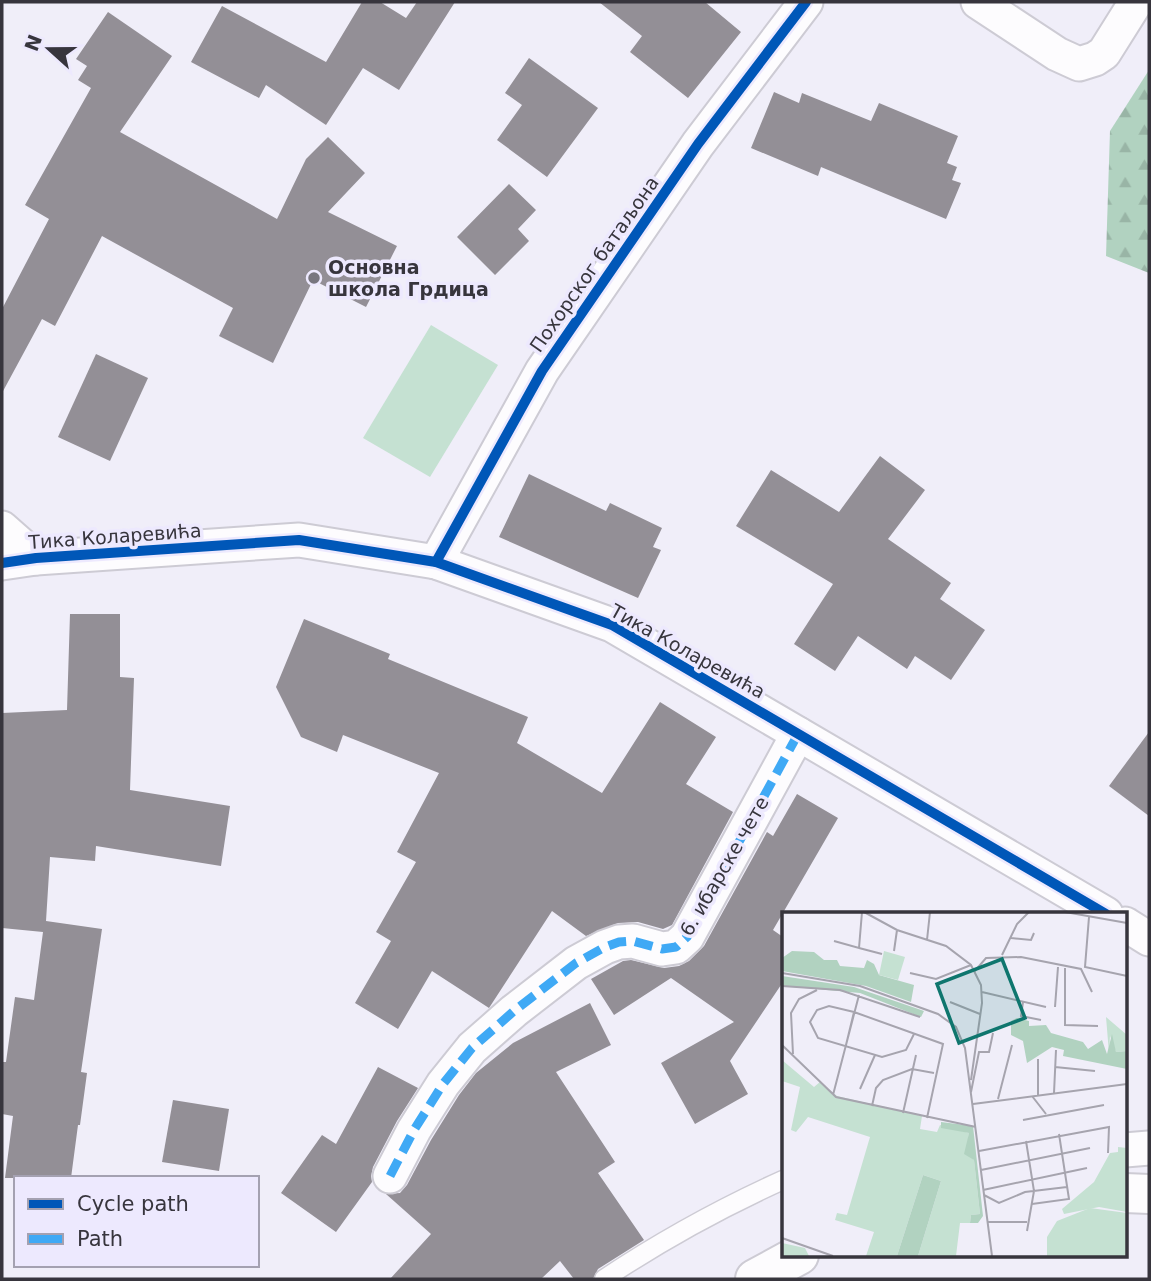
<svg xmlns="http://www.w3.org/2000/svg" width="1151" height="1281" font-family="'DejaVu Sans',sans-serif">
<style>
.forest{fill:url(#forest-firs)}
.garden{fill:#c5e1d2}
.building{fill:#938f96}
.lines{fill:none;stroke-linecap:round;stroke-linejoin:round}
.service-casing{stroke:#cdcbd4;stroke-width:21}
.minor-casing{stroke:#cdcbd4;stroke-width:37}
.tertiary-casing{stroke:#cdcbd4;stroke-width:42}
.service{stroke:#fdfcfe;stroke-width:18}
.minor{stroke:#fdfcfe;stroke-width:33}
.tertiary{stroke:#fdfcfe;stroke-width:38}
.quiet{stroke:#3fa9f5;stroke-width:9;stroke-dasharray:18 9;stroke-linecap:butt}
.cycleway-casing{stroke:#ede9fe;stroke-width:15}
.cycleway{stroke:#0057b8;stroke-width:10}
.poi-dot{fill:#78767f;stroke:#ede9fe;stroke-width:2.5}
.labels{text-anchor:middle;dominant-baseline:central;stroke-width:7;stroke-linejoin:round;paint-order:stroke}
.street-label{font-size:19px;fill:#37353d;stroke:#ede9fe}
.poi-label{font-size:19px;font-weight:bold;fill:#37353d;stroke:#ede9fe;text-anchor:start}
.inset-road{fill:none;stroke:#a6a4ae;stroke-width:2}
.view{fill:#0f766e;fill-opacity:0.15;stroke:#0f766e;stroke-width:3.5}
.inset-edge{fill:none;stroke:#37353d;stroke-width:3.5}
</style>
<defs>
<pattern id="forest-firs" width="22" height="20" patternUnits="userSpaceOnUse" patternTransform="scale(1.75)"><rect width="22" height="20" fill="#b1d2c0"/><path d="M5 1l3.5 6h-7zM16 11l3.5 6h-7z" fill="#99b5a6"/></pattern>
</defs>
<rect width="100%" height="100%" fill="#f0eef9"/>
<polygon class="forest" points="1149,70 1149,273 1106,256 1110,131"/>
<polygon class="garden" points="431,325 498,365 430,477 363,438"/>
<g class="building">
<polygon points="362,2 380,2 406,18 417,2 455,2 399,90 363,68 326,125 266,85 259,98 191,62 222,6 326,62"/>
<polygon points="599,2 705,2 741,32 688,98 630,52 642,36"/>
<polygon points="108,12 172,56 120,132 277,219 306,159 328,137 365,173 328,212 397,246 366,307 313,280 273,363 219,336 233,308 102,236 55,326 42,319 2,393 2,309 49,219 25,205 91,88 78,80 87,66 76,59"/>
<polygon points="529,58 598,108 547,177 497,140 522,105 505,93"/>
<polygon points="774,92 799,103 802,93 871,121 879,103 958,136 947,163 957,167 952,180 961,183 946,219 821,167 818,176 751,148"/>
<polygon points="509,184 536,210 518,229 529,241 495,275 457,237"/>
<polygon points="96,354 148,378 110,461 58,437"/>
<polygon points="880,456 925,490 888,539 951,583 940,599 985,630 951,680 915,656 907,669 858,636 835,671 794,644 833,584 736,526 771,470 839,512"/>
<polygon points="529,474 606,511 610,503 662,528 653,547 661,550 638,598 499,537"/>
<polygon points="70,614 120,614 120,677 134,678 130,790 230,806 221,866 96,846 95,861 50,857 46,921 102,929 81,1072 87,1073 80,1125 78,1125 71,1178 5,1178 13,1116 2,1114 2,1062 6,1062 15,997 34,1000 43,932 2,928 2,713 67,710"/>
<polygon points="304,619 390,654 388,659 528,717 517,743 602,793 660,702 716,737 686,784 733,812 672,925 663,929 638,922 618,923 586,936 552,911 489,1008 432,971 398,1029 355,1003 391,941 376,932 416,862 397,852 439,773 343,735 337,752 301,737 276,687"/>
<polygon points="1149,732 1149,816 1109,786"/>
<polygon points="797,794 838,818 773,930 783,937 783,982 730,1061 748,1094 695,1124 661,1063 734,1022 671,978 614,1015 591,979 623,961 631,960 664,968 679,966 689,961 704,946 767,832 773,836"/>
<polygon points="590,1003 611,1045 556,1072 615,1162 598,1173 644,1240 598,1269 593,1279 574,1279 560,1261 541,1279 390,1279 431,1234 386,1194 400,1193 407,1185 431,1140 459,1095 476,1073 513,1043"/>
<polygon points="378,1067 418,1088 397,1121 373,1167 371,1176 372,1182 336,1232 281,1193 322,1135 336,1144"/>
<polygon points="173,1100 229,1109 219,1171 162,1162"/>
</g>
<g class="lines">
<g class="service-casing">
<path id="service" d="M604,1279C661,1241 721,1208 783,1180"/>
</g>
<g class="minor-casing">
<g id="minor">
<polyline points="978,2 1057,54 1079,64 1095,59 1104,53 1136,2"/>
<polyline points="2,528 36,558"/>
<polyline points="436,562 542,371 698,144 806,2"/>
<polyline points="2,563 36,558 299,540 436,562 612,625 1106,914"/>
<polyline points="1125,924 1149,939"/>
<polyline points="1125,1150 1149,1148"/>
<polyline points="390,1176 414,1130 443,1084 472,1048 514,1011 576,963 605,947 619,942 633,941 662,949 676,947 687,937 798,734"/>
</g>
</g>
<g class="tertiary-casing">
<g id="tertiary">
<polyline points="1125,1193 1149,1194"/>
<polyline points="755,1279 799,1255"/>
</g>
</g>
<use href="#service" class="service"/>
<use href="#minor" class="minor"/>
<use href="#tertiary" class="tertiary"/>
<polyline class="quiet" points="390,1176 414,1130 443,1084 472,1048 514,1011 576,963 605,947 619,942 633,941 662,949 676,947 687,937 798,734"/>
<g class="cycleway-casing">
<g id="cycleway">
<polyline points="436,562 542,371 698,144 806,2"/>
<polyline points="2,563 36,558 299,540 436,562 612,625 1106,914"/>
</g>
</g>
<use href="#cycleway" class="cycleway"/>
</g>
<circle class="poi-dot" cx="314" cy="278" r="7"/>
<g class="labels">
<g class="street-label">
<text transform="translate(594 264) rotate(-55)">Похорског батаљона</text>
<text transform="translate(115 536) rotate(-4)">Тика Коларевића</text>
<text transform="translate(688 651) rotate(29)">Тика Коларевића</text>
<text transform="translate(724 866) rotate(-60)">6. ибарске чете</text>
</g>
<g class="poi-label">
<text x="328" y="267">Основна<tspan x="328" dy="22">школа Грдица</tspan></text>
</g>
</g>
<g transform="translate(782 912)">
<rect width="345" height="345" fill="#f0eef9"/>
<path d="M324,105L345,123V139L334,140L328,124L327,141ZM0,148L32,175L38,170L55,184L140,204L138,217L155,220L158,213L187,221L184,240L192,248L198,302L189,303L188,311H178L174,344H136L159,269L141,263L115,344H84L92,320L53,308L55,301L65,303L88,225L26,205L14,220L9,218L18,175L0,169ZM336,235L345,236V300L317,295L282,302L280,297L312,270L328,241L336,240ZM0,331L23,336L27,344H0Z" fill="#c5e1d2"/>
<path d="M10,39L32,40L42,48H55L58,54L82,56L85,48L92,52L97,63L132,73L129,90L84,74L0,59V46ZM0,64L72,75L142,99L139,105L78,81L0,74ZM235,106L247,109V114L264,113L269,121L301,130L306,137L320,128L325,142L330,122L334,140L345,139V157L281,144L282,138L270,135L245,151L241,129L229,123V109ZM159,210L191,214L201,304L196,311H188L189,303L198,302L192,248L182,242L187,221L159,216ZM141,263L159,269L136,344H115Z" fill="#b1d2c0"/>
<path d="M308,296L345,301V344H265V325L275,309Z" fill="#c5e1d2"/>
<path d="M102,39L123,45L116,68L97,63Z" fill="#c5e1d2"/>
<path class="inset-road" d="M82,0L115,18L164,34L189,53L199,73L200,91L189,168M283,0L345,11M307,5L303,55L345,64M229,26L249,28L252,21M145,28L148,0M52,29L77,36L80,0M77,36L100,42M112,39L115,18M220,43L235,12L247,0M283,56V113L316,114M192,60L204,46L239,45L299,57L310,80M0,61L78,74L156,102L174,115L183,136L210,344M128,61L154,67L189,53M0,74L58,78L138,105M200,80L264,95M168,90L198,102M241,90L239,104L259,108M273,95L276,55M132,122L124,138L100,145L36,126L28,110L35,98L47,94L72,100L161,132L145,206M0,133L54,185L194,215M64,133L72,100M11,142L9,101L17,87L35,78M256,147V184M273,155L313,159M78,177L93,143M189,180L197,140H207L211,121M272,181L274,138M51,183L77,83M250,184L264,202M216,187L230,133M191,192L345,172M90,194L94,176L101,168L130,157L152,161M121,201L134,143M241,208L322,193M244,229L252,279L245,319M197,239L327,215L326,241M199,258L308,236M201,278L305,256M202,283L217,291L243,280L285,275M250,292L287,287L277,222M205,310H245M0,326L51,344"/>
<path class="view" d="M220,47L243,106L177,131L155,72Z"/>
<rect width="345" height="345" class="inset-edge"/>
</g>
<rect width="1151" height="1281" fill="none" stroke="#37353d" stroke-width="7"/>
<rect x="14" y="1176" width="245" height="91" fill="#ede9fe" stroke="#a4a1b1" stroke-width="2"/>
<rect x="28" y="1199" width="35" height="10" fill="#0057b8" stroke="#a4a1b1" stroke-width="2"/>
<text x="77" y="1211" font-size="21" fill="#37353d">Cycle path</text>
<rect x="28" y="1234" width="35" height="10" fill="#3fa9f5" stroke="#a4a1b1" stroke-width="2"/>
<text x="77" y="1246" font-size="21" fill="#37353d">Path</text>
<g transform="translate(49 49) rotate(291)" stroke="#ede9fe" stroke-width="5" paint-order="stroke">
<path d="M0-5L12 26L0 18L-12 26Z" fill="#37353d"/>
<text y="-10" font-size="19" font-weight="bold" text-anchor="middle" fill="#37353d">N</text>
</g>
</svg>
